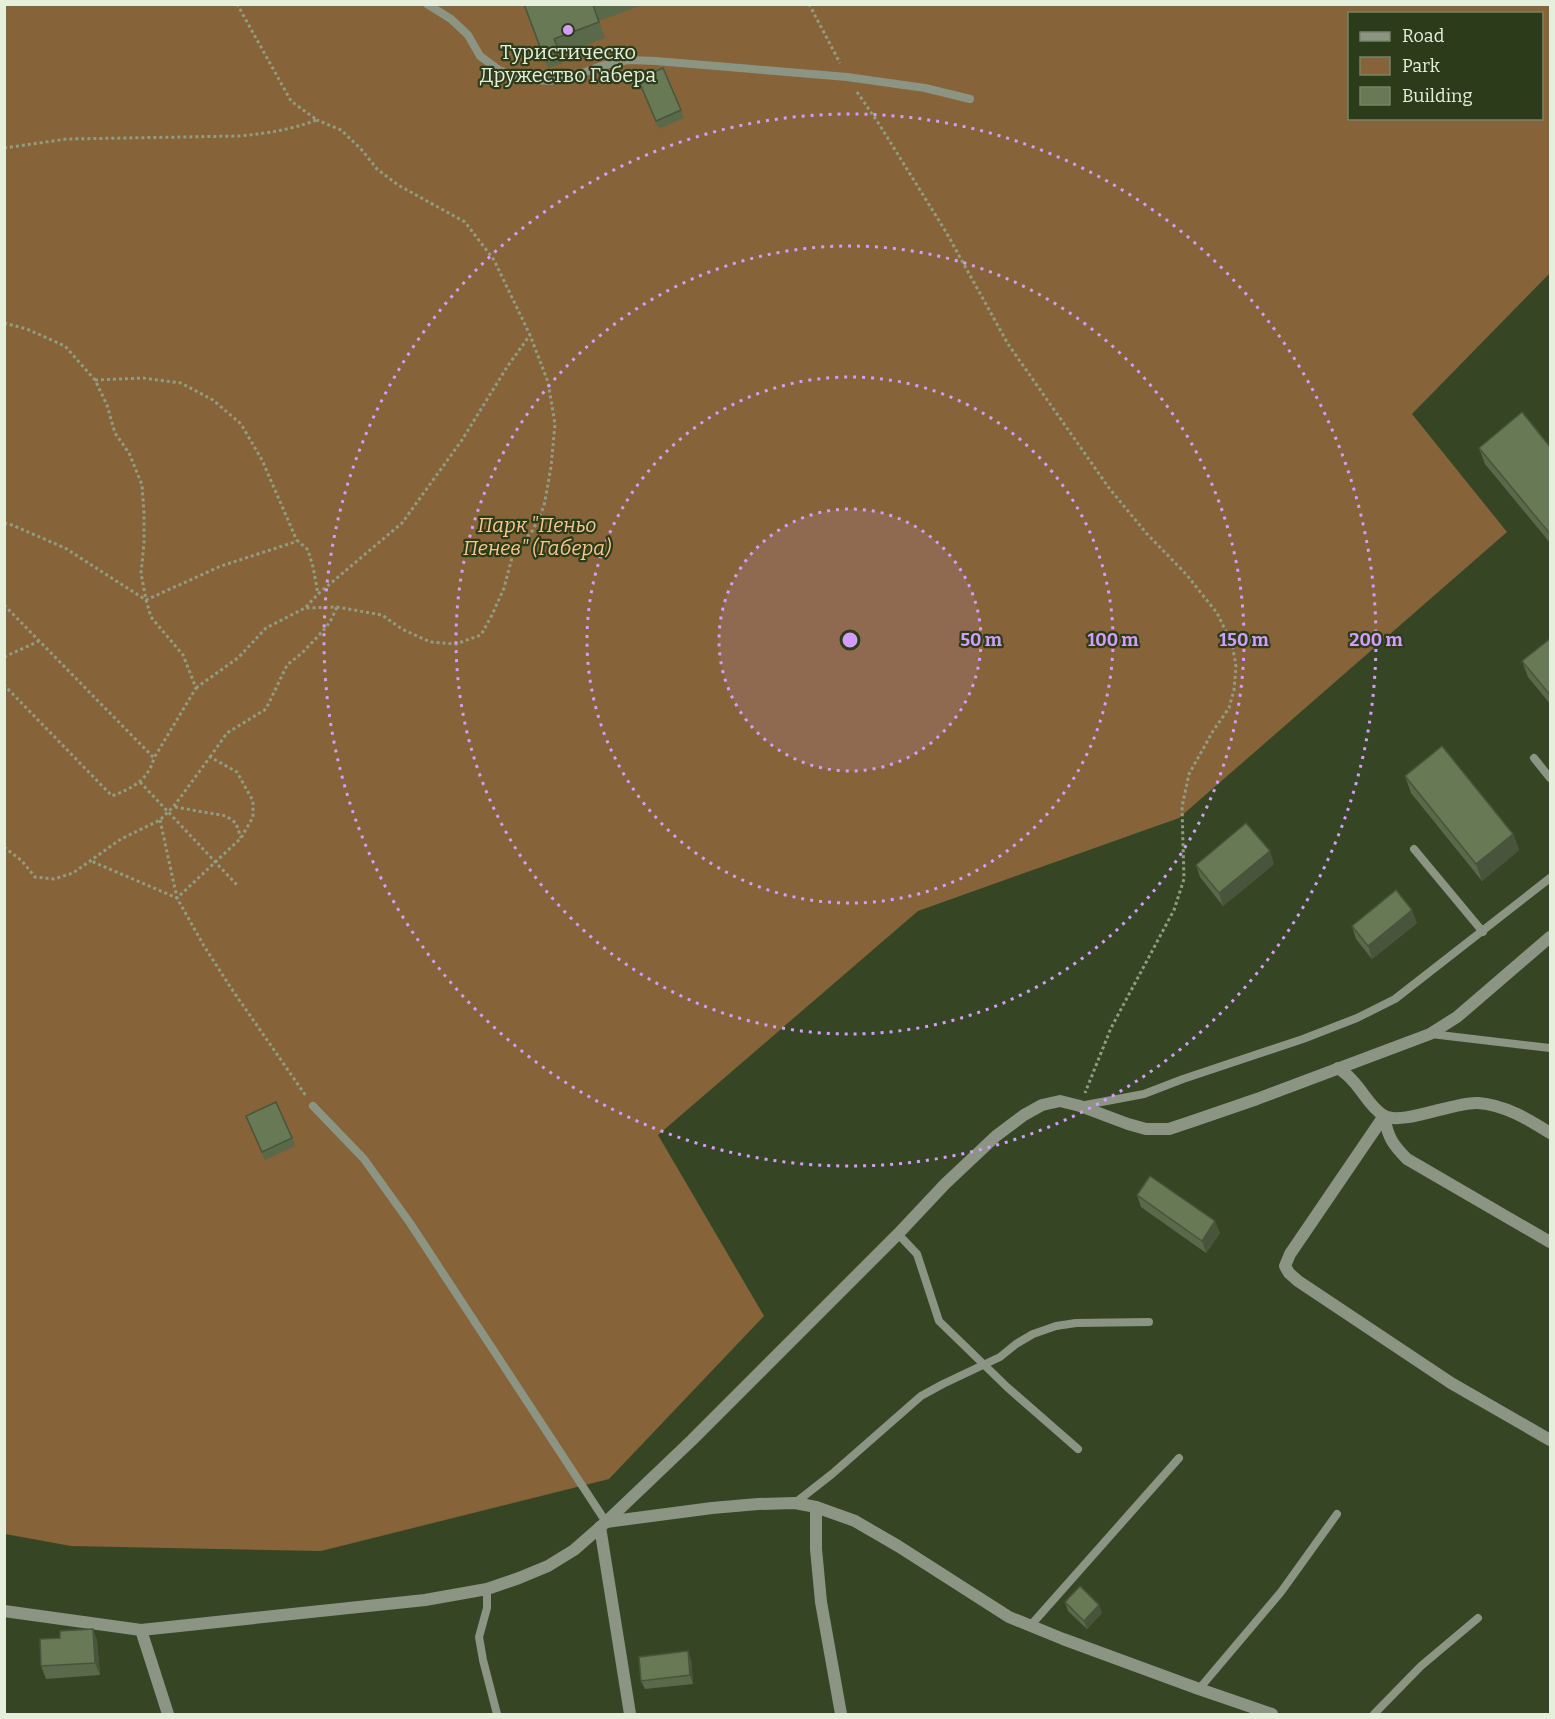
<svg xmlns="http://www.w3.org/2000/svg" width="1555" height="1719" font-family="Bitter,serif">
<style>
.green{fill:#866338;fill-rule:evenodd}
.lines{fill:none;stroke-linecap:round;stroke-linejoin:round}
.path{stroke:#909d83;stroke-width:3;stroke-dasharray:3 3;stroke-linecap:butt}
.service{stroke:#8c9584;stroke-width:8}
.minor{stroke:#8c9584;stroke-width:12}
.wall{fill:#596949}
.shaded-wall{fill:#48553c}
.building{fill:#677a55;stroke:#48553c;stroke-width:1.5}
.ring{fill:none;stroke:#d49cfc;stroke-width:3;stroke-dasharray:3 6}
.poi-dot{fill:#d49cfc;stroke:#2c3c1a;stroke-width:2}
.labels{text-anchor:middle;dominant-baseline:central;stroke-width:4.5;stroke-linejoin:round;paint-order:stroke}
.poi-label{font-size:20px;fill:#e5efdb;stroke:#2c3c1a}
.park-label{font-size:20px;font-style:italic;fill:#f9c78d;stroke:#2c3c1a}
.centre{fill:#d49cfc;stroke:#2c3c1a;stroke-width:3}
.ring-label{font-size:18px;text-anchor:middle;font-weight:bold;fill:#d49cfc;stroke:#2c3c1a;stroke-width:4.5;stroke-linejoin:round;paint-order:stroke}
</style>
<rect width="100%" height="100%" fill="#364625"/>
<path class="green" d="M4,5H1550V273L1412,414L1507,532L1179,818L918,911L658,1135L764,1316L609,1479L321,1551L71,1546L5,1534ZM1350,14H1542V118H1350Z"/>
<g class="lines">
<g class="path">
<polyline points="809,4 840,63"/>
<polyline points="857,92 879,124 946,232 1008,344 1109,488 1147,534 1186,574 1217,613 1232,644 1236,666 1234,690 1229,708 1213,731 1189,774 1182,807 1184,879 1174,910 1111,1028 1085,1093"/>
<path d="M4,148L67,139L240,136C269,133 289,130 317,120L291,101L237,4"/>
<polyline points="4,323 27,329 65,346 95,380 107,405 115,433 129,453 142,485 144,513 144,543 141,573 146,600 151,617 183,655 196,688 154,758"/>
<polyline points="95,380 143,378 181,383 213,400 241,424 262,460 297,541"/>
<polyline points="4,523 12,525 65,548 146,600 221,566 298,541 308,550 313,567 318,594"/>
<path d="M4,605L154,758C148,780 133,788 112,796L4,685"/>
<polyline points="306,607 318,594 402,523 462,440 507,367 530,335"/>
<polyline points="4,657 39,641"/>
<polyline points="196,688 239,657 266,628 305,608 337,607 382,615 402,629 430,642 456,644 481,635 492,615 504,588 513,554 533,530 544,506 551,467 555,424 548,382 530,335 494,260 465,222 398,185 377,169 361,149 341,130 317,120"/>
<polyline points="210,757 227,733 266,709 287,665 302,653 322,632 330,622 337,607"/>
<polyline points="140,782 237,885"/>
<polyline points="175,807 226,816 236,823 241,838"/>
<polyline points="160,820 177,898 204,946 231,988 306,1096"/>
<polyline points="4,847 22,861 35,877 54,879 73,873 121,839 160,820 174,806 210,757 237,772 253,801 253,817 241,838 177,898 91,861"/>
</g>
<g class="service">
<polyline points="427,4 451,19 468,35 480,56 499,70 519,78 548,81 572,77 601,66 628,60 656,61 847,77 925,88 970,99"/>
<polyline points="1534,758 1550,778"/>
<polyline points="1414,849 1483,932"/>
<polyline points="1431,1034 1550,1048"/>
<polyline points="313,1106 364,1159 410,1223 606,1522"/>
<polyline points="1080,1106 1144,1094 1183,1079 1303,1039 1357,1018 1395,999 1550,878"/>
<polyline points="898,1234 917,1254 939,1321 1007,1387 1078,1449"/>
<polyline points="795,1503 832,1474 921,1396 943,1384 1000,1357 1016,1344 1033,1334 1056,1326 1076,1323 1149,1322"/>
<polyline points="487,1589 487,1608 479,1637 483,1660 497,1714"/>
<polyline points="1031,1625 1179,1458"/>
<polyline points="1199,1689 1281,1592 1337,1514"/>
<polyline points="1374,1714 1421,1666 1478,1618"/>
</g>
<g class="minor">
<path d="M1338,1068C1343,1072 1348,1075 1352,1080C1363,1091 1370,1107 1383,1115C1400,1127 1455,1101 1478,1103C1505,1105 1528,1119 1550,1133"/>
<path d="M1550,1242L1407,1159C1392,1144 1388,1137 1384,1116L1290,1254L1285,1266L1289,1273L1298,1281L1451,1383L1550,1440"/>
<polyline points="816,1507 816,1549 821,1602 841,1714"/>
<polyline points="606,1522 712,1508 758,1504 795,1503 816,1507 855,1521 898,1546 1009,1617 1063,1639 1199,1689 1272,1714"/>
<polyline points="600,1527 630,1714"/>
<polyline points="4,1611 141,1630 425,1600 487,1589 519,1578 548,1566 574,1550 606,1522 692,1440 898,1234 945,1184 996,1136 1024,1115 1042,1105 1060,1101 1080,1106 1128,1124 1146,1129 1169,1129 1193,1121 1257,1099 1430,1034 1457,1017 1550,937"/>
<polyline points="141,1630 168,1714"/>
</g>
</g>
<g class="wall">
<polygon points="524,4 645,4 599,21 605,38 560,55 563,63 548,68"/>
<polygon points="638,79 681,110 684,118 659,129"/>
<polygon points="1479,448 1551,448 1551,544 1485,464"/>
<polygon points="1551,638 1551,705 1528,677 1522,661"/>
<polygon points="1405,776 1513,834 1519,850 1482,881 1411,793"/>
<polygon points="1274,864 1223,906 1200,877 1196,865"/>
<polygon points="1417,923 1372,959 1356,939 1352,926"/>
<polygon points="246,1116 292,1138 295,1146 265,1160"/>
<polygon points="1137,1195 1220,1233 1206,1253 1141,1207"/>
<polygon points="1065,1602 1102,1613 1087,1629 1068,1611"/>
<polygon points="93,1629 97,1641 100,1675 46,1679 41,1666 60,1638"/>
<polygon points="691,1659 693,1684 645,1689 641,1681"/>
</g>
<g class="shaded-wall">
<polygon points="1513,834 1519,850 1482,881 1476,864"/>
<polygon points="1270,851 1274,864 1223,906 1219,893"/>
<polygon points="1412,910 1417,923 1372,959 1368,946"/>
<polygon points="1215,1221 1220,1233 1206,1253 1202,1241"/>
<polygon points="1099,1605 1102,1613 1087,1629 1084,1621"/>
<polygon points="93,1629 97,1641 100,1675 95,1663"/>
<polygon points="688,1651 691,1659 693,1684 690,1675"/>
</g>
<g class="building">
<polygon points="524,4 594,4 593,5 599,22 554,39 557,46 542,52"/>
<polygon points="663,68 681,110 656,121 638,79"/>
<polygon points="1522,412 1551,448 1551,535 1479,448"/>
<polygon points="1551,638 1551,696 1522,661"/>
<polygon points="1442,746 1513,834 1476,864 1405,776"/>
<polygon points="1246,823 1270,851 1219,893 1196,865"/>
<polygon points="1396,890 1412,910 1368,946 1352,926"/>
<polygon points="276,1102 292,1138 262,1152 246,1116"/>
<polygon points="1150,1176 1215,1221 1202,1241 1137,1195"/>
<polygon points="1080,1586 1099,1605 1084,1621 1065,1602"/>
<polygon points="93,1629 95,1663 41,1666 40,1639 60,1638 60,1631"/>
<polygon points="688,1651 690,1675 641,1681 639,1657"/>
</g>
<circle cx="850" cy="640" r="131" fill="#d49cfc" fill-opacity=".12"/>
<g class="ring">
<circle cx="850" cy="640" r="131"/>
<circle cx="850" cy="640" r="263"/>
<circle cx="850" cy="640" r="394"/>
<circle cx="850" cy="640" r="526"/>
</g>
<circle class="poi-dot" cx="568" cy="30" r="6"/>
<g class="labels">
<g class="poi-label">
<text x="568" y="52">Туристическо<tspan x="568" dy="23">Дружество Габера</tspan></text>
</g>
<g class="park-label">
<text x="537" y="525">Парк "Пеньо<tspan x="537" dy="23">Пенев" (Габера)</tspan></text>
</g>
</g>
<circle cx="850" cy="640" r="9" class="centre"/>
<g class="ring-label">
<text x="981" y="646">50 m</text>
<text x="1113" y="646">100 m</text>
<text x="1244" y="646">150 m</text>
<text x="1376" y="646">200 m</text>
</g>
<rect width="1555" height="1719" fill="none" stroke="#e5efdb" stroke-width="12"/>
<rect x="1348" y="12" width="195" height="108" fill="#2c3c1a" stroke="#768467" stroke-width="1.5"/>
<rect x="1360" y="32" width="30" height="9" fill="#8c9584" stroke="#768467" stroke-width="1.5"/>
<text x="1402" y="42" font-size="18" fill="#e5efdb">Road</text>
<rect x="1360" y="57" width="30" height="18" fill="#866338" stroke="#768467" stroke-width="1.5"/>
<text x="1402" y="72" font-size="18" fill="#e5efdb">Park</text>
<rect x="1360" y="87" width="30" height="18" fill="#677a55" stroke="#768467" stroke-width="1.5"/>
<text x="1402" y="102" font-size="18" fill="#e5efdb">Building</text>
</svg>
